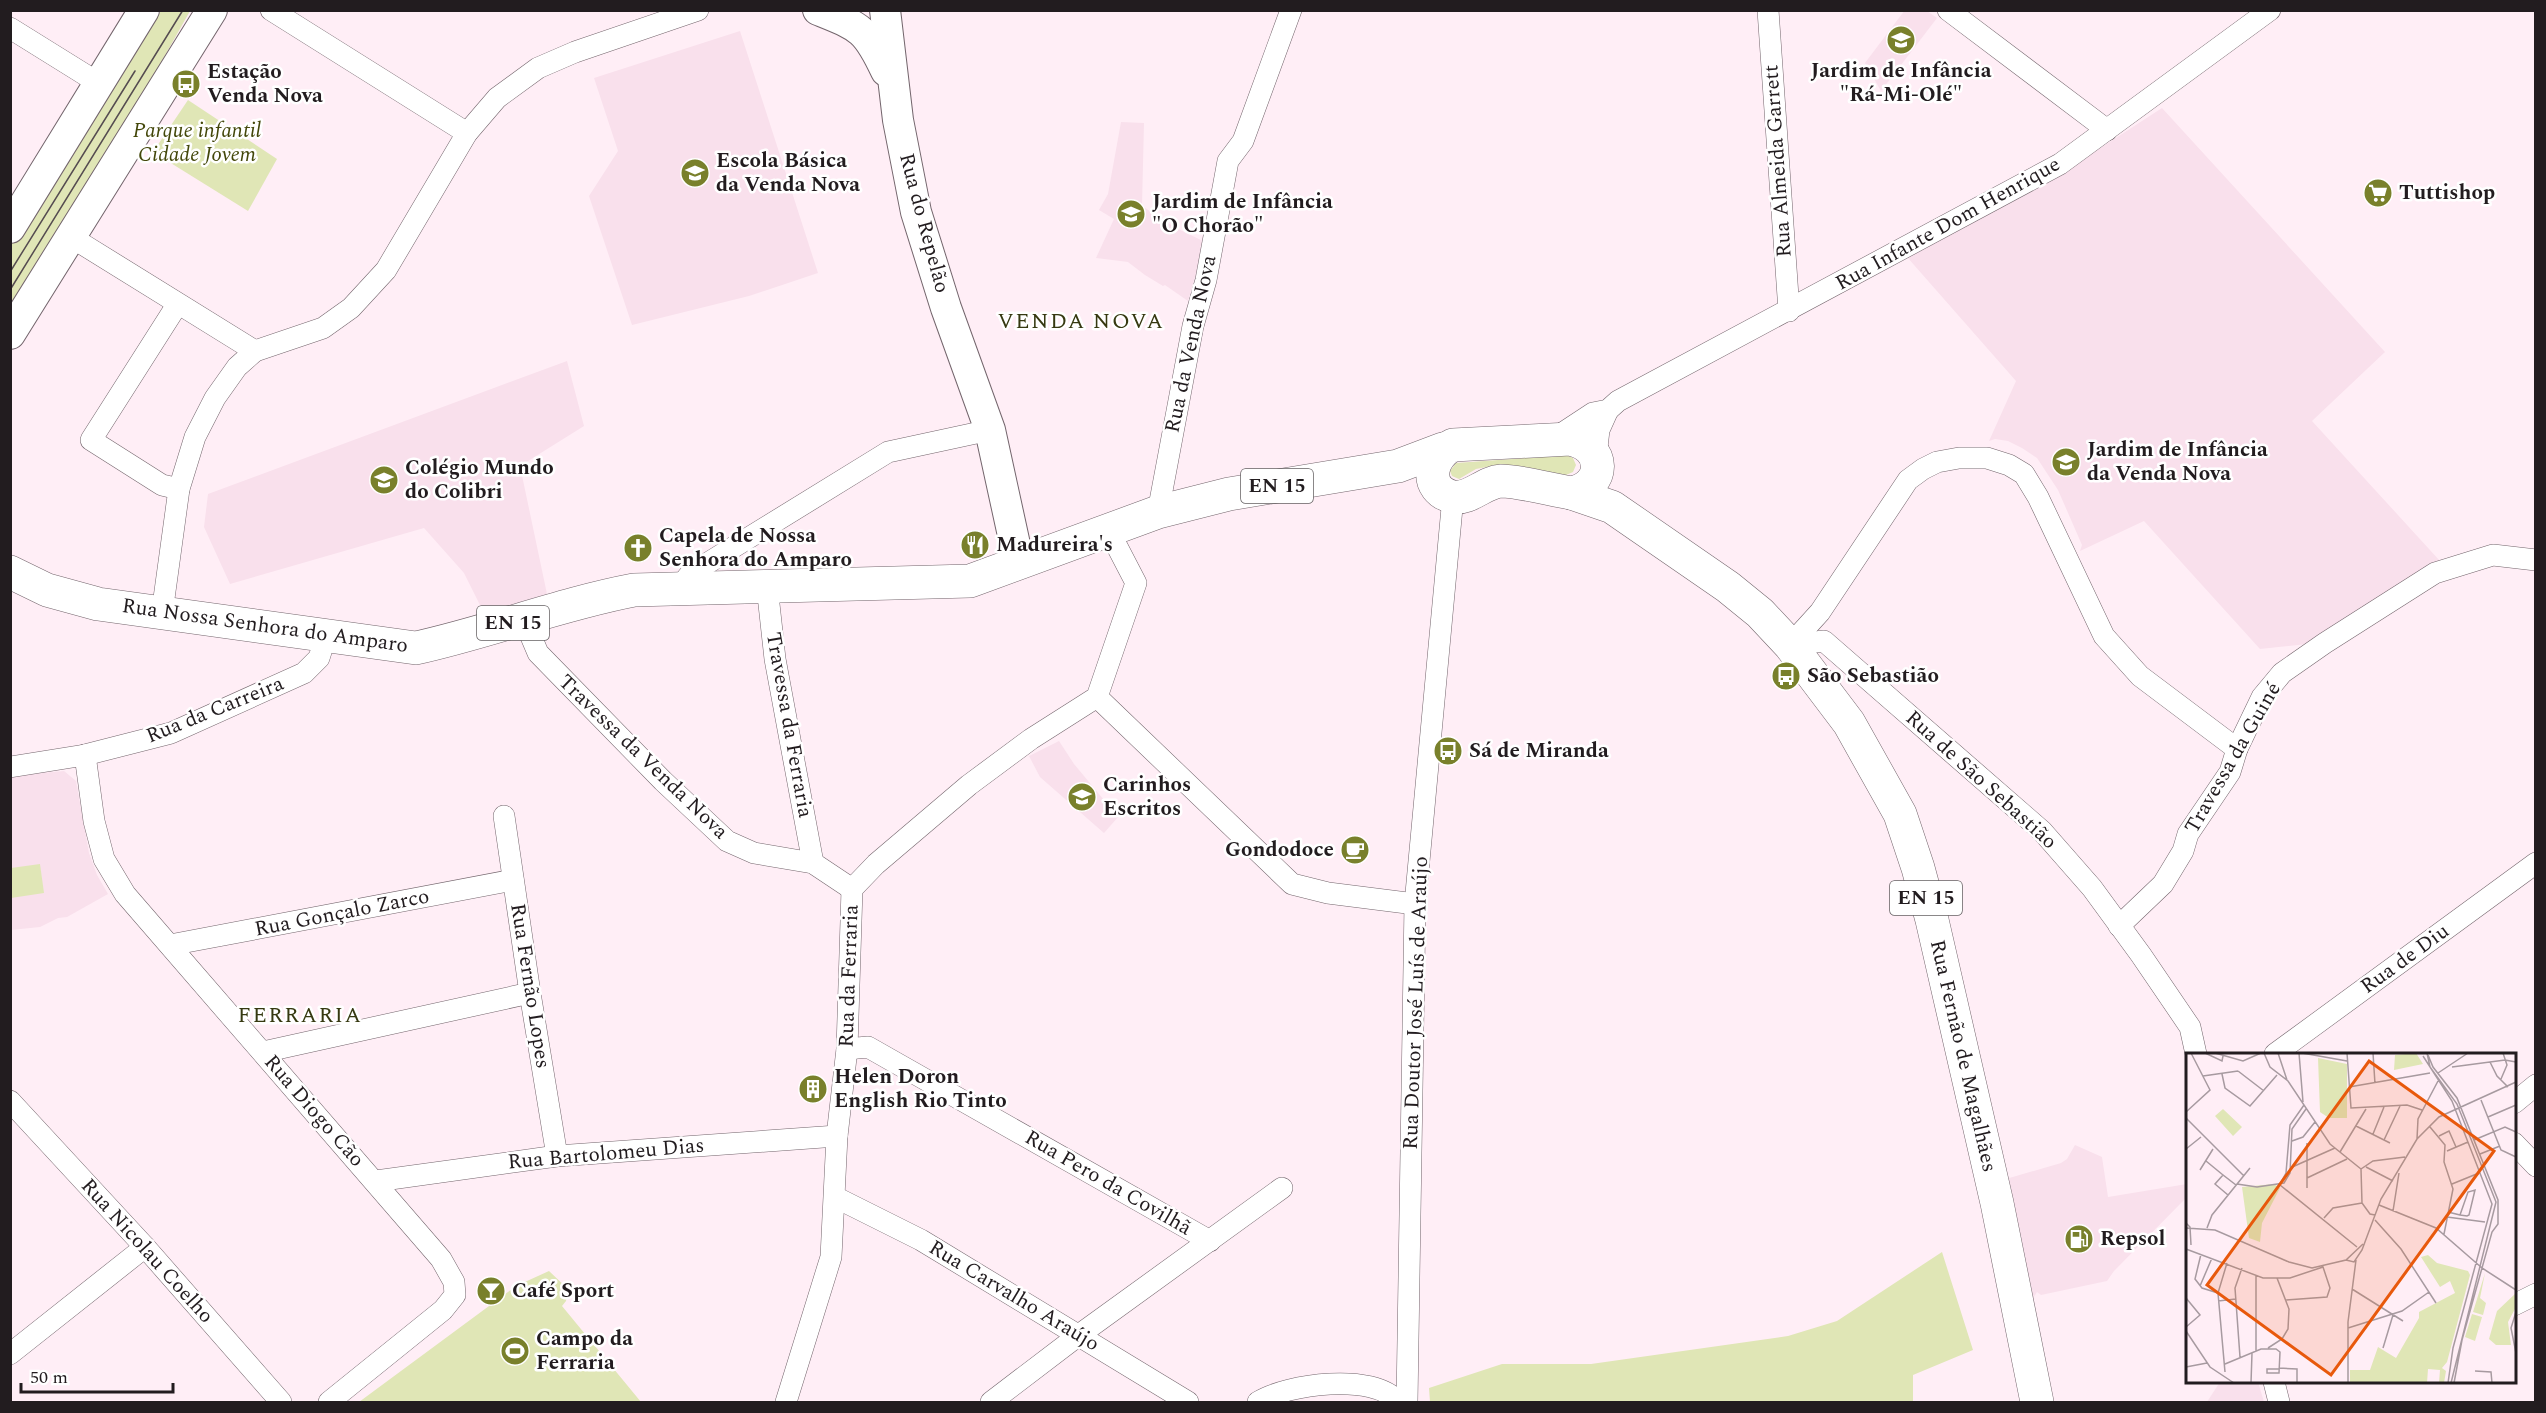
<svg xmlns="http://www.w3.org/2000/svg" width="2546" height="1413" font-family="Spectral,serif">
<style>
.built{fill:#f9e0ec}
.green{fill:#e0e6b6}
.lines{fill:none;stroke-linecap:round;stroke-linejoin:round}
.street-casing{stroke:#73656c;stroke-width:22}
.secondary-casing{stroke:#73656c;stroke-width:32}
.primary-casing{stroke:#73656c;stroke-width:34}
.street{stroke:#fff;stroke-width:21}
.secondary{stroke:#fff;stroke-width:30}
.primary{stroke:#fff;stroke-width:33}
.tram{stroke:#554c50;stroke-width:1.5}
.labels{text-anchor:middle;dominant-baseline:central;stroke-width:5;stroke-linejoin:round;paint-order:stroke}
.shield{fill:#fff;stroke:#646062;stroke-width:1.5}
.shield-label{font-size:20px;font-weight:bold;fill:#221c1f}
.poi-label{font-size:21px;font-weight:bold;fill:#221c1f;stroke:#fff;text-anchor:start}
.park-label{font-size:21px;font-style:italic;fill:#43470a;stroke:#fff}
.street-label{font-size:21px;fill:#221c1f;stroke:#fff}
.neighbourhood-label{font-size:22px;letter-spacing:1.5px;fill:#363911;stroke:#fff}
.inset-road{fill:none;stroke:#a79aa0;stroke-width:1.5}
.view{fill:#e8590c;fill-opacity:0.15;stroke:#e8590c;stroke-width:3}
.inset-edge{fill:none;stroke:#221c1f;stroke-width:3}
</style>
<rect width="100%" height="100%" fill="#ffeef6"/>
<g class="built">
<polygon points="1905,10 1927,11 1937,18 1881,91 1865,63"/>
<polygon points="740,31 818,273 749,296 632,325 589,196 618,151 594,78"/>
<polygon points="2162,108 2385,352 2312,421 2440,561 2317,643 2260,649 2144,521 2080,551 2082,545 2058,490 2037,458 2022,448 2008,441 1995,439 1989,441 2016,381 1907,257 2039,188"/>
<polygon points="1121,122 1144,123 1142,206 1174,227 1205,242 1188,301 1165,285 1163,286 1145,275 1128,262 1096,258 1114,219 1099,210 1108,194"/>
<polygon points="567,361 584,426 520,466 547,594 484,613 464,573 424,528 230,584 204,527 208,494"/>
<polygon points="1059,741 1074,764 1118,817 1104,833 1040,777 1029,756"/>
<polygon points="64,771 76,781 89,853 97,875 108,894 67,917 58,918 40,927 11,930 10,776"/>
<polygon points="2075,1145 2102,1157 2108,1197 2187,1184 2187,1197 2114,1271 2107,1281 2041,1295 2037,1292 2027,1308 1999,1181 2061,1163 2067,1159"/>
<polygon points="2220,1382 2258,1382 2264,1402 2207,1402"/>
</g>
<g class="green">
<polygon points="161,11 190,11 118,139 11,312 10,246 135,47"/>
<polygon points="188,100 277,159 248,211 153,152"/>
<polygon points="1566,455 1573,458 1576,465 1573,472 1566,475 1497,465 1476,469 1459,479 1452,476 1450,471 1456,463"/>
<polygon points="40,864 44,893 11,898 11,868"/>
<polygon points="1942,1252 1973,1350 1913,1375 1913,1402 1430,1402 1429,1388 1502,1364 1591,1364 1788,1336 1837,1321"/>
<polygon points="549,1271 568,1289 566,1301 562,1306 641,1402 359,1402 516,1286"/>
</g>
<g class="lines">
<g class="street-casing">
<g id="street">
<polyline points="271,10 467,133"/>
<polyline points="1768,10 1789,311"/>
<polyline points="1948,10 2107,130"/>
<polyline points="10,28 100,84"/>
<polyline points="71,237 255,351"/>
<polyline points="177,305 91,440 162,485 179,489"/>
<polyline points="1552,440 1593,413 1608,410 1618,401 2060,164 2270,10"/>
<polyline points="1596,456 1599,430 1608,410"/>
<polyline points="1158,512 1193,326 1206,280 1228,161 1243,141 1291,10"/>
<polyline points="767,586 775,659 813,863"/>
<polyline points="679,588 690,574 888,452 990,430"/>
<polyline points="162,613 179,489 195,437 215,398 237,367 255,351 323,328 351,308 386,270 467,133 497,98 538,68 575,52 698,10"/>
<polyline points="524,620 538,653 663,781 727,841 754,853 813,863 852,889"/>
<polyline points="1790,645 1820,612 1908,480 1923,469 1937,462 1959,458 1987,458 2009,465 2024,474 2038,497 2104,636 2140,676 2237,749"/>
<polyline points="1790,645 1824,641 2042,831 2092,888 2141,955 2190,1027 2196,1054"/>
<polyline points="1097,697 1292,884 1328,893 1415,904"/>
<polyline points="85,755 94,821 104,859 125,894 441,1259 454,1282 455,1295 443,1310 329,1402"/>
<polyline points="10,767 85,755 171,733 304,673 319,658 326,636"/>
<polyline points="504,816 530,993 557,1156"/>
<polyline points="2119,926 2163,884 2183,851 2188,834 2230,772 2237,749 2262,697 2282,673 2325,643 2435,573 2493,555 2536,560"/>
<polyline points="170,945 513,880"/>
<polyline points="847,1049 868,1047 1210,1241"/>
<polyline points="263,1052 530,993"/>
<polyline points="2275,1054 2536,863"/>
<polyline points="10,1101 145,1247 281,1402"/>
<polyline points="2514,1103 2536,1085"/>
<polyline points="2514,1143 2536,1166"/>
<polyline points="376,1181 557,1156 837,1136"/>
<polyline points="835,1197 921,1240 1188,1402"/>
<polyline points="2514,1305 2536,1294"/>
<polyline points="10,1354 145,1247"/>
<polyline points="2274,1382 2279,1402"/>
<polyline points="786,1402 831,1257 837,1136 847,1049 852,889 876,864 969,785 1031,739 1097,697 1136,583 1109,531"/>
<polyline points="991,1402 1079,1335 1282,1188"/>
<path d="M1258,1402C1287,1384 1374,1372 1398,1402"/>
<polyline points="1407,1402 1415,904 1453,497"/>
</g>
</g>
<g class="secondary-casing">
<g id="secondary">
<path d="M818,10C860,27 866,28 886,71"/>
<polyline points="885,10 898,120 916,212 946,308 990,430 1019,563"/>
<polyline points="10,228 144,10"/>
<polyline points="10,334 212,10"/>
</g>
</g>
<g class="primary-casing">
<g id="primary">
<path d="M1570,439C1606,446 1607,486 1571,493C1552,490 1519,481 1501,481C1484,482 1470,500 1453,497C1423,490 1429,456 1453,445Z"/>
<polyline points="1571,493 1612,507 1728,587 1760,613 1790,645 1849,723 1900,814 1918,868 1932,920 1997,1203 2037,1402"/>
<path d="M10,572L47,590L98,604L416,648C489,632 560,604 634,590L970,581L1158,512L1229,494L1398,466L1443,449"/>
</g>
</g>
<use href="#street" class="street"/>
<use href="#secondary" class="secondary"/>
<use href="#primary" class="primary"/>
<g class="tram">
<polyline points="10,272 135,71"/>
<polyline points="10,290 183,10"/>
</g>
</g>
<defs>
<g id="school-disc" transform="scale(1.5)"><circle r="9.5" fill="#79802b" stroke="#fff"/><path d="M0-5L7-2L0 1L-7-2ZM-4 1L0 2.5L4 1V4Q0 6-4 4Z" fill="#fff"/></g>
<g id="bus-disc" transform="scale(1.5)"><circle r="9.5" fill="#79802b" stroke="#fff"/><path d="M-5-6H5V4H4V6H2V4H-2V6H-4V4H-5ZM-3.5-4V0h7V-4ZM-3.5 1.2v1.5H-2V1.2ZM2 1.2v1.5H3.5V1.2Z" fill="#fff"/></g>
<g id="supermarket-disc" transform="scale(1.5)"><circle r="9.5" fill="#79802b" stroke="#fff"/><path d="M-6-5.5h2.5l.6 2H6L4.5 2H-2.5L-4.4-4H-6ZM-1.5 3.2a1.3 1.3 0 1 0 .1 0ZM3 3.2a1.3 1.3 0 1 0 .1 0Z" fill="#fff"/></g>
<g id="restaurant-disc" transform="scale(1.5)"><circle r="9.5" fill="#79802b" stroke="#fff"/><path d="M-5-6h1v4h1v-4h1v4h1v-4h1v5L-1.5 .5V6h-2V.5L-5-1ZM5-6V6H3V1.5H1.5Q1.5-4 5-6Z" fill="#fff"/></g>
<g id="church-disc" transform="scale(1.5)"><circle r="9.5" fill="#79802b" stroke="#fff"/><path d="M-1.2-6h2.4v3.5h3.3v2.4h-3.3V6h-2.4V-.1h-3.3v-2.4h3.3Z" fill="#fff"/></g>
<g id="cafe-disc" transform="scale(1.5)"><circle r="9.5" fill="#79802b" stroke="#fff"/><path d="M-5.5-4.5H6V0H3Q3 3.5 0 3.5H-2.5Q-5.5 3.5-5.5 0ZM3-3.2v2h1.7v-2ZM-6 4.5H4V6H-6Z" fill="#fff"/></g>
<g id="building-disc" transform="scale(1.5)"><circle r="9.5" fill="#79802b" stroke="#fff"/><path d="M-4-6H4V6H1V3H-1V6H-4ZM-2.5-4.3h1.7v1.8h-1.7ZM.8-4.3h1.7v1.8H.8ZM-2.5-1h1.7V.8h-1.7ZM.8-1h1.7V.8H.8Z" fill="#fff"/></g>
<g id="fuel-disc" transform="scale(1.5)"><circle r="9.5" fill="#79802b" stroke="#fff"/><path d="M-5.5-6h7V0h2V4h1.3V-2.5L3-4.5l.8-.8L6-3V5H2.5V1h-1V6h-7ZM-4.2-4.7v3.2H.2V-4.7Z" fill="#fff"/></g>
<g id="bar-disc" transform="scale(1.5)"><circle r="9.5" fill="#79802b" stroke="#fff"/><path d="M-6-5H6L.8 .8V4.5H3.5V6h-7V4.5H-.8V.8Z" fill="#fff"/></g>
<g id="stadium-disc" transform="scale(1.5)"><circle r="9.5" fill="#79802b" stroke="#fff"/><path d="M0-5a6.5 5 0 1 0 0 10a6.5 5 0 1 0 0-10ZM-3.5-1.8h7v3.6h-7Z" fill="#fff"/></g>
</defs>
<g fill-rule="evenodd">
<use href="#school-disc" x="1901" y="40"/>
<use href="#bus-disc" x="186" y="84"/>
<use href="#school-disc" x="695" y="173"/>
<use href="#supermarket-disc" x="2378" y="193"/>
<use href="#school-disc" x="1131" y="214"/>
<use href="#school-disc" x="2066" y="462"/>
<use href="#school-disc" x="384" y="480"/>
<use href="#restaurant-disc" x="975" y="545"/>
<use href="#church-disc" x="638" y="548"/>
<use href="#bus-disc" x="1786" y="676"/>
<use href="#bus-disc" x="1448" y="751"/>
<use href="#school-disc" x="1082" y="797"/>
<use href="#cafe-disc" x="1355" y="850"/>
<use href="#building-disc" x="813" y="1089"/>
<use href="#fuel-disc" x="2079" y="1239"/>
<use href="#bar-disc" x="491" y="1291"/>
<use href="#stadium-disc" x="515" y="1351"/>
</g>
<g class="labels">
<g class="shield">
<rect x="1241" y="469" width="72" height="34" rx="4.5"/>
<rect x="477" y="606" width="72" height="34" rx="4.5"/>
<rect x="1890" y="881" width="72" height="34" rx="4.5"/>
</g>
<g class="shield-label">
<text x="1277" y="486">EN 15</text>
<text x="513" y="623">EN 15</text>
<text x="1926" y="898">EN 15</text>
</g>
<g class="poi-label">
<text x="1901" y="71" text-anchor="middle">Jardim de Infância<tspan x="1901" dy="24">"Rá-Mi-Olé"</tspan></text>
<text x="207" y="72">Estação<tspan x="207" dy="24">Venda Nova</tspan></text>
<text x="716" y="161">Escola Básica<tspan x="716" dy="24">da Venda Nova</tspan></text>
<text x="2399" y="193">Tuttishop</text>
<text x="1152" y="202">Jardim de Infância<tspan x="1152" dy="24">"O Chorão"</tspan></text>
<text x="2087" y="450">Jardim de Infância<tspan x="2087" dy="24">da Venda Nova</tspan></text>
<text x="405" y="468">Colégio Mundo<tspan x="405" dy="24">do Colibri</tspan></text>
<text x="659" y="536">Capela de Nossa<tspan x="659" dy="24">Senhora do Amparo</tspan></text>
<text x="996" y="545">Madureira's</text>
<text x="1807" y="676">São Sebastião</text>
<text x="1469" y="751">Sá de Miranda</text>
<text x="1103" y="785">Carinhos<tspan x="1103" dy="24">Escritos</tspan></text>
<text x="1334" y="850" text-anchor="end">Gondodoce</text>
<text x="834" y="1077">Helen Doron<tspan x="834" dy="24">English Rio Tinto</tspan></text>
<text x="2100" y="1239">Repsol</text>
<text x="512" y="1291">Café Sport</text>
<text x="536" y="1339">Campo da<tspan x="536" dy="24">Ferraria</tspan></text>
</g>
<g class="park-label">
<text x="197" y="131">Parque infantil<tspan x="197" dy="24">Cidade Jovem</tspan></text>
</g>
<g class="street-label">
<text transform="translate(1778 161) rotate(-94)">Rua Almeida Garrett</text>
<text transform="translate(924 223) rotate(75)">Rua do Repelão</text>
<text transform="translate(1948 224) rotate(-29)">Rua Infante Dom Henrique</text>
<text transform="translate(1191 344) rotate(-78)">Rua da Venda Nova</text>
<text transform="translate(265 626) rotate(8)">Rua Nossa Senhora do Amparo</text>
<text transform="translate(215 710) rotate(-22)">Rua da Carreira</text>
<text transform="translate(789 725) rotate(80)">Travessa da Ferraria</text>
<text transform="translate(643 757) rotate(44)">Travessa da Venda Nova</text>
<text transform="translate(2233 758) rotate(-60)">Travessa da Guiné</text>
<text transform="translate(1981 780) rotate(42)">Rua de São Sebastião</text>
<text transform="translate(342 913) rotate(-11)">Rua Gonçalo Zarco</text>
<text transform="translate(2405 959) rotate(-36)">Rua de Diu</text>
<text transform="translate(849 976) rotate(-88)">Rua da Ferraria</text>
<text transform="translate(530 986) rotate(81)">Rua Fernão Lopes</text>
<text transform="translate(1416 1003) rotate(-88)">Rua Doutor José Luís de Araújo</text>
<text transform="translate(1963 1056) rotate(77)">Rua Fernão de Magalhães</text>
<text transform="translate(314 1111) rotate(49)">Rua Diogo Cão</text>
<text transform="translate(606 1154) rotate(-5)">Rua Bartolomeu Dias</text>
<text transform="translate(1108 1183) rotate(30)">Rua Pero da Covilhã</text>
<text transform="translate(147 1251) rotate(48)">Rua Nicolau Coelho</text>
<text transform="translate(1014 1296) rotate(31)">Rua Carvalho Araújo</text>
</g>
<g class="neighbourhood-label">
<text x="1081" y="321">VENDA NOVA</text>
<text x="300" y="1015">FERRARIA</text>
</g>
</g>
<g transform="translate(2186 1053)">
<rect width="330" height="330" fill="#ffeef6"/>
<path d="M230,0L237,11L208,17L209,2ZM132,5L161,11V65H143L134,59ZM37,56L56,74L47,83L29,63ZM88,131L94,135L76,170L74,189L63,185L56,134ZM242,202L251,210L282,218L284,222L261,309L256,315L260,318L258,330H253L254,317L242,316L241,330H164V317H184L192,294L210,305L233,265V259L269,240L264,228L254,234L235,204ZM299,220L294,245L300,250L297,262L287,259ZM330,240V254L322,269L325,292H310L303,286L311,258ZM286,261L296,264L289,288L279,284Z" fill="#e0e6b6"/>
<path class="inset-road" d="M19,0L36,8L37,3M29,0L57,8L75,0M78,0L84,14L102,28L144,91L175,116L176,150L184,161L189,162M92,0L101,27M113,0L117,49M116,0L161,8M161,0L165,55L221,52L236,57M187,0L189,31M241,0L244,14L271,51L310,149L265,330M242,2L247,14L271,45L312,147V171L306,179L276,287L268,330M237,3L266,48L306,151L267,295L262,330M304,9L311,23L322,34M266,14L319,7L330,9M52,18L78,38M252,20L282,0M36,21L39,35L64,53L91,22M17,23L52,18M315,26L321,12L317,0M163,34L244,20M295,47L315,97L330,104M0,59L24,37L5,0M302,64L330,52M0,65L58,123M170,73L204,90M244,74L259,92L258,109L267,136L258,181M187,81L198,54M253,83L263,78L270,94M231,86L232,66L252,28M198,87L214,53M288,87L319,74L330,79M106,88L117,84L129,69M121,90V135M0,96L15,84M261,98L282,89M154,99L180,56M294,101L314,93M20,108L37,122M180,114L207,128M104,115L149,95M175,116L187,108L219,104M14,117L27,96M121,125L161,106M51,131L71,134L98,130L104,120L106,76L120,56M94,131L100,120L104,72L118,52M266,131L293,120M94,132L171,194M42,142L29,131L37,122L50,132M193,152L250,175L296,215L330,237M207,158L213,120M262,159L274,162L281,163L283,162L289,137L282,139L274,162M261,164L299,169M138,165L147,155L176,150M189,167L215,196L250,250M0,170L4,174L5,192M0,175L29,177L103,209L126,215L160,207L177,191M21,175L26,162L64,115M0,196L77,225H104L137,214L144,235L141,244L99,247M15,201L9,226L16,235L32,240M160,207L168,209L176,197L195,146L231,86L253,64L330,29M70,222V298M14,233L26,205M166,236L217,268M0,245L14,262L0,274M32,248L50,246M330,259L325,275L330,300M162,275L216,258L243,239M0,278L24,314L48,330M82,295L96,286L102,276L103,256L91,225M197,295L207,262M54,304L49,235L56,215M39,311L75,296H90L94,299L93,320H81V316H93M0,314L21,310M93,315L111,316V329M289,318L305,319L306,330M39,319L32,240L41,210M65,330L66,300M162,330V269L170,207"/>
<path class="view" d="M183,8L308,98L145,322L21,232Z"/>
<rect width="330" height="330" class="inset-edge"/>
</g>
<rect width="2546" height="1413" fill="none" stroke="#221c1f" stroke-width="24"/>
<path d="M21 1383v9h152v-9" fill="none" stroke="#221c1f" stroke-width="3"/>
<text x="30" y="1383" font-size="18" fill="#221c1f" stroke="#ffffff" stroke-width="4.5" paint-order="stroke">50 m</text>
</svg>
